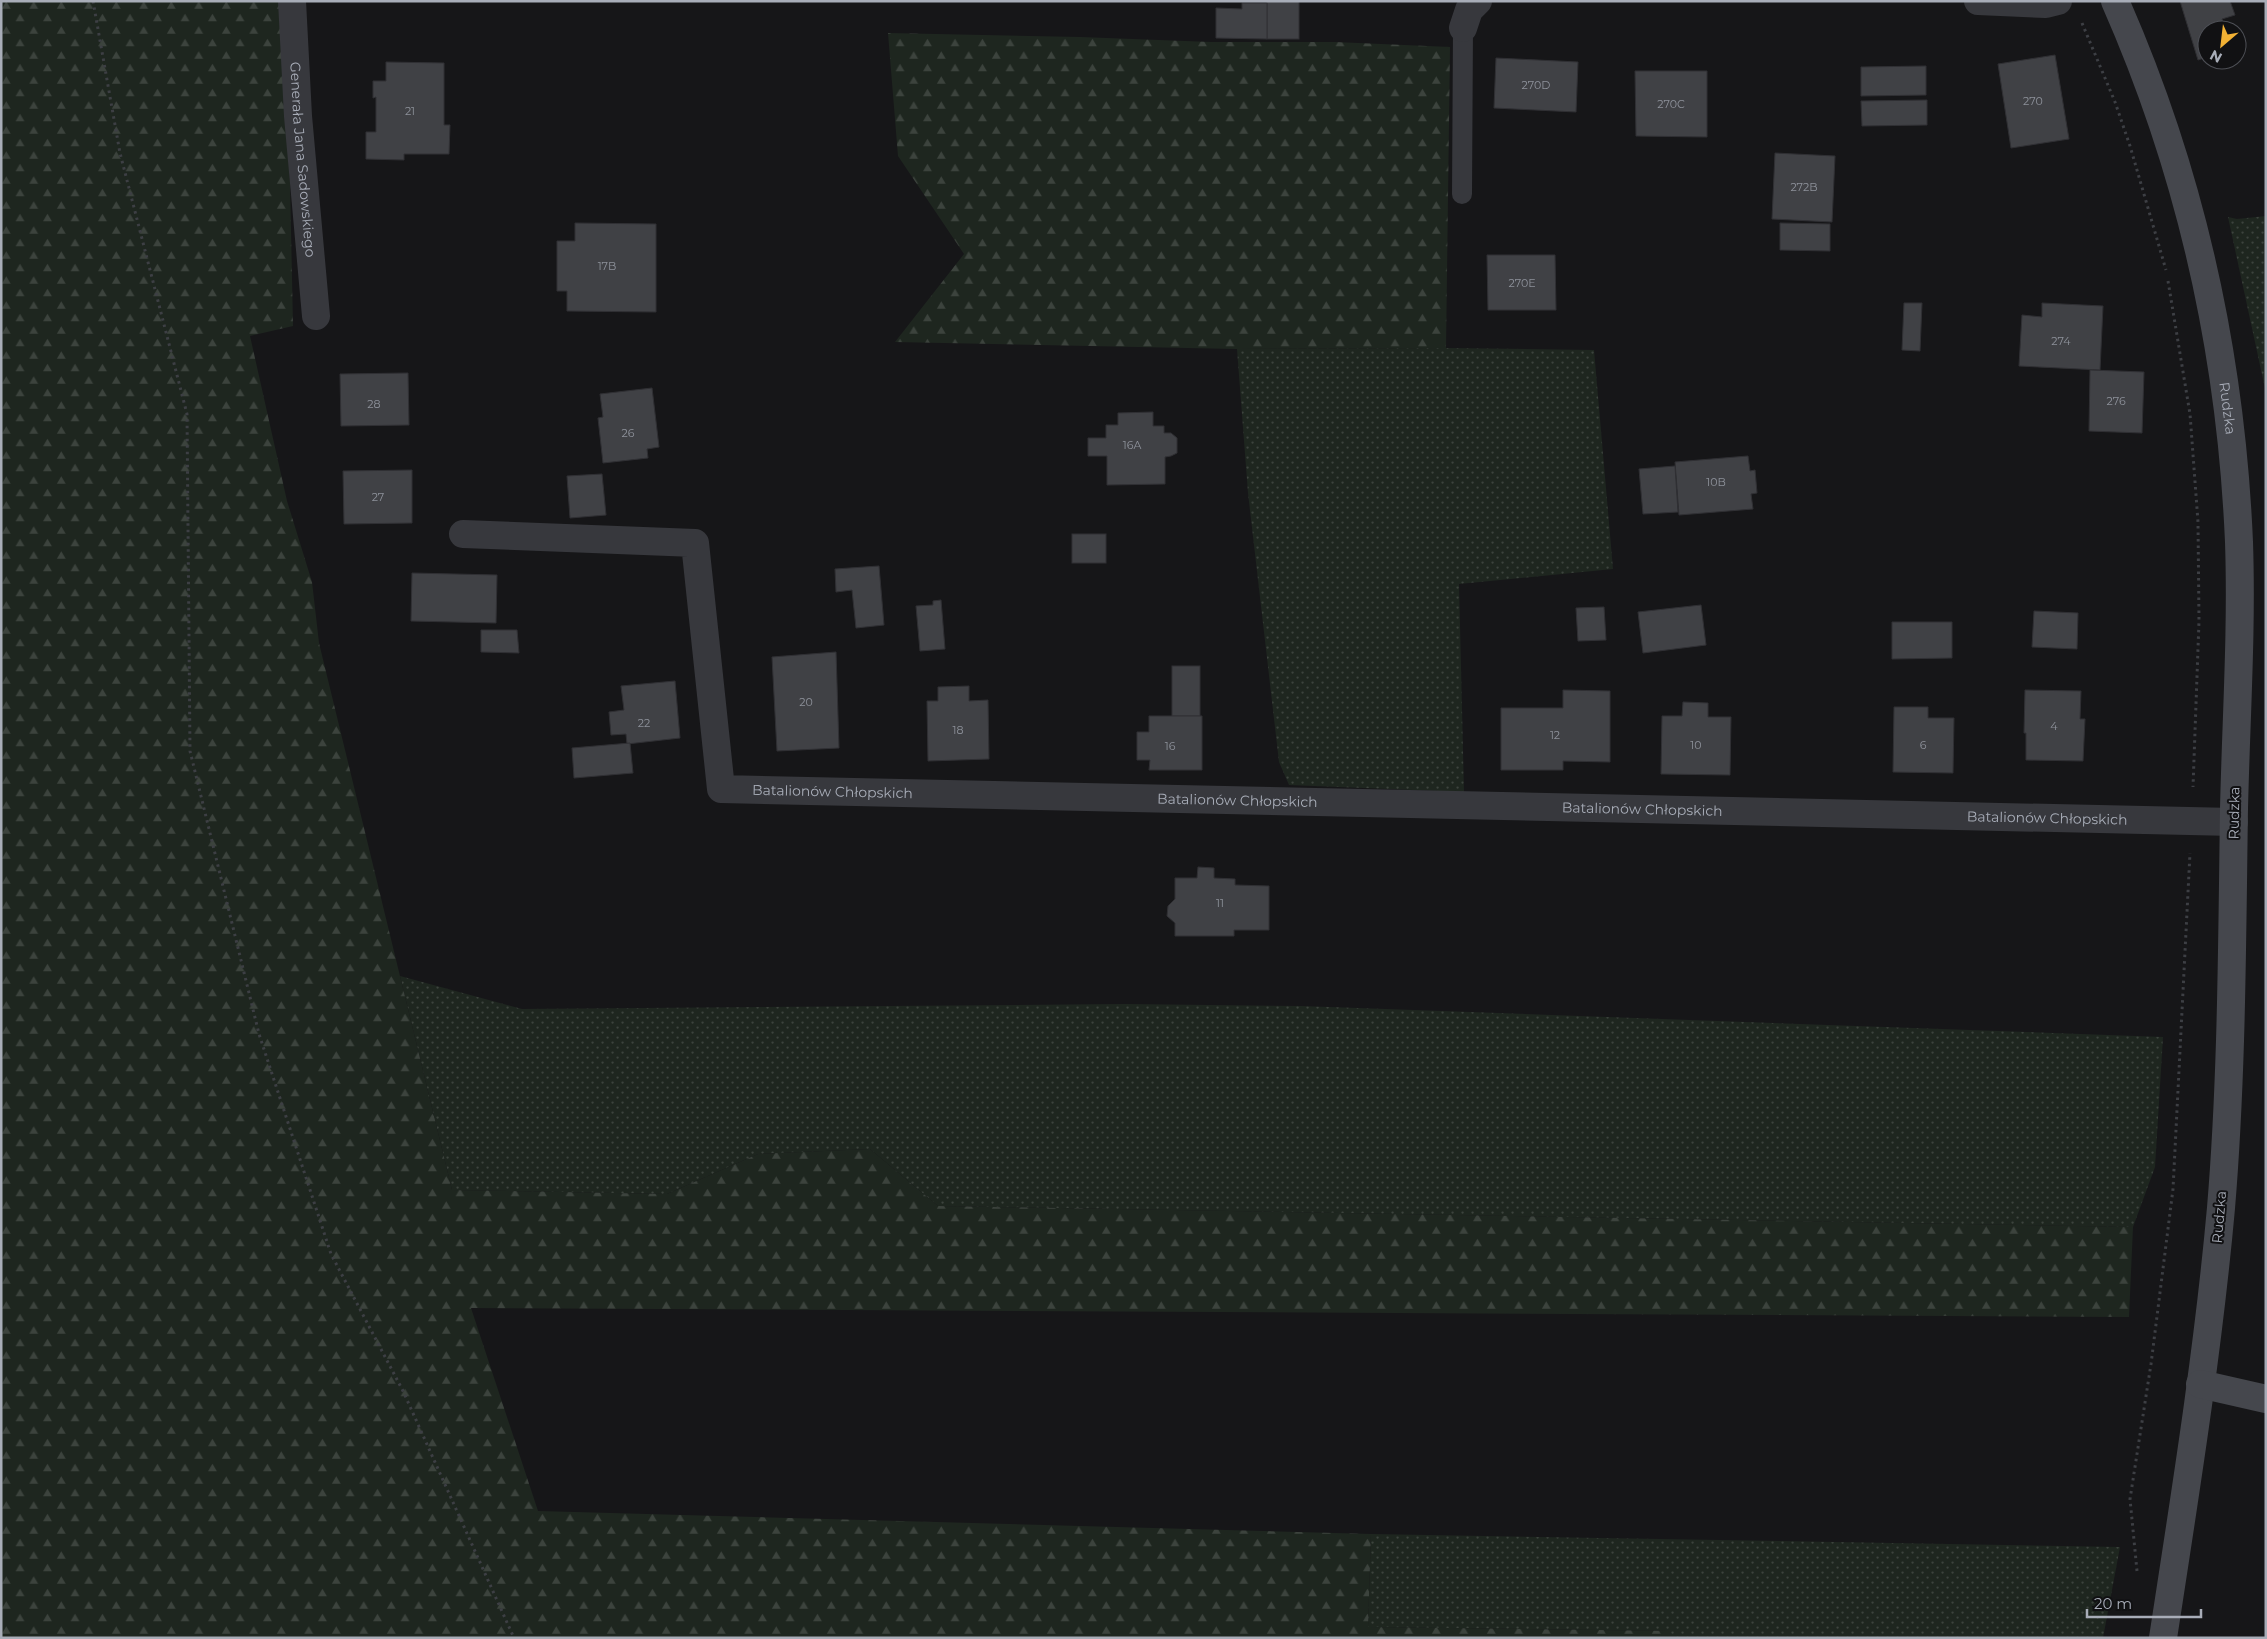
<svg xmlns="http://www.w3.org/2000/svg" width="2267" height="1639" font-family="Montserrat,sans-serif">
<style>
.grass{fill:url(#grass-dots)}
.forest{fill:url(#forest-firs)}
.building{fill:#404145;stroke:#303034}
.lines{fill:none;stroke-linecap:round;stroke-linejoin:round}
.path{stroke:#3d3f44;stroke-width:3;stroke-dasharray:2.5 4;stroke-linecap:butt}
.lane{stroke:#37383d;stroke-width:20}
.street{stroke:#37383d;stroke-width:28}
.secondary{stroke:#45474d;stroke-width:28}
.labels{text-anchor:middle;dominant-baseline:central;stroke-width:4;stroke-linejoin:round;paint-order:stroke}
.number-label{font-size:11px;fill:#8e929b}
.street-label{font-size:14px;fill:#a8adb8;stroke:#111113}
</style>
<defs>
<pattern id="grass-dots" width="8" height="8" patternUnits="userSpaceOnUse" patternTransform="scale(1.25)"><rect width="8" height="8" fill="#1e261f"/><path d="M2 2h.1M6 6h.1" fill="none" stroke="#3c433d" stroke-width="1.8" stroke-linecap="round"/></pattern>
<pattern id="forest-firs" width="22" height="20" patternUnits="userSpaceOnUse" patternTransform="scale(1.25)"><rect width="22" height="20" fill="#1e261f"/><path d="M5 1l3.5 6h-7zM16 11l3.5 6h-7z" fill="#3c433d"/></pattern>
</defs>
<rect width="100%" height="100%" fill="#161618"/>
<g class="grass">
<polygon points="2266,216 2266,393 2228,217 2237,219"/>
<polygon points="1446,348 1594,350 1613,569 1459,584 1464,792 1289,785 1279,762 1248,493 1237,349"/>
<polygon points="400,976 522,1009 1125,1004 1301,1006 2163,1037 2155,1167 2133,1227 938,1206 870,1149 758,1154 667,1194 452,1190"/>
<polygon points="1371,1534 2120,1547 2103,1638 1670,1638 1670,1631 1368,1627"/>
</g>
<g class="forest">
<polygon points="1,1 282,1 290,182 293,326 250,336 287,501 312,582 319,643 452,1190 667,1194 758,1154 870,1149 938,1206 2133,1227 2129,1317 471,1308 538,1511 1371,1534 1368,1627 1670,1631 1670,1638 1,1638"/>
<polygon points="888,33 1080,37 1211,42 1335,42 1450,47 1446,348 1237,349 895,342 964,254 898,156"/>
</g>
<g class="building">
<rect x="1267" y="1" width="32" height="38"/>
<polygon points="2180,1 2230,1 2235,15 2222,19 2226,30 2207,30 2207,57 2198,60"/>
<polygon points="1242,3 1267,3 1267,39 1216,38 1216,8 1242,9"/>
<polygon points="2055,55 2069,139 2011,148 1998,64"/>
<polygon points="1496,58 1578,62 1576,112 1494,108"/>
<polygon points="386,62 444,63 444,125 450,125 449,154 404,154 404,160 366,159 366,132 376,132 376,97 373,98 373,81 386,81"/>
<polygon points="1926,66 1926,95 1861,96 1861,67"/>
<polygon points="1635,71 1707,71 1707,137 1636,136"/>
<polygon points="1927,100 1927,125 1862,126 1861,101"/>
<polygon points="1775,153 1835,156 1832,222 1772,219"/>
<polygon points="575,223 656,224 656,312 567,311 567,291 557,291 557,241 575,241"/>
<polygon points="1780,223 1830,224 1830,251 1780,250"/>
<polygon points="1487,255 1555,255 1556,310 1488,310"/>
<polygon points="1904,303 1922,303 1920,351 1902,350"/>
<polygon points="2042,303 2103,306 2100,370 2019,366 2022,315 2042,317"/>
<polygon points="2090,370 2144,372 2142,433 2089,431"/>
<polygon points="408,373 409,425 341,426 340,374"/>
<polygon points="652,388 659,447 647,449 648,458 603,463 598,418 603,417 600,394"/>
<polygon points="1153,412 1153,426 1164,426 1164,433 1171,433 1177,438 1177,453 1171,456 1165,457 1165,484 1107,485 1107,456 1088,456 1088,438 1106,438 1106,425 1118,425 1118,413"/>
<polygon points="1748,456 1750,471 1755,470 1757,493 1751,494 1753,509 1679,515 1675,462"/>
<polygon points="1675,466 1678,512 1643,514 1639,469"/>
<polygon points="412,470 412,523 344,524 343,471"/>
<polygon points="602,474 606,515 570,518 567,476"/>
<rect x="1072" y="534" width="34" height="29"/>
<polygon points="879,566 884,625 856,628 852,590 836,592 835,569"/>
<polygon points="412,573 497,575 496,623 411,621"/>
<polygon points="941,600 945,649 920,651 916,606 933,605 933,601"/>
<polygon points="1701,605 1706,645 1643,653 1638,612"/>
<polygon points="1604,607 1606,640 1578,641 1576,608"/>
<polygon points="2034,611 2078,613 2077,649 2032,647"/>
<polygon points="1892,622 1952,622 1952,658 1892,659"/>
<polygon points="481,630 517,630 519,653 481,652"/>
<polygon points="836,652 839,748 777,751 772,657"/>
<rect x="1172" y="666" width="28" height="50"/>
<polygon points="675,681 680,738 627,744 626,734 611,735 609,712 624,710 621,686"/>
<polygon points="969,686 969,701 988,700 989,759 928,761 927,701 938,701 938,687"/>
<polygon points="1563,690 1610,691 1610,762 1563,761 1563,770 1501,770 1501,708 1563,708"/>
<polygon points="2025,690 2081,691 2080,719 2085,719 2083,761 2026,760 2026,733 2024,733"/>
<polygon points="1683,702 1708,703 1708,717 1731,717 1730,775 1661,774 1662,716 1682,716"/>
<polygon points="1894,707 1928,707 1928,718 1954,718 1953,773 1893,772"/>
<polygon points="1149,716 1202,716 1202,770 1149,770 1150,760 1137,760 1137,732 1149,732"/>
<polygon points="630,743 633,773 574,778 572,748"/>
<polygon points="1198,867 1214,868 1214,878 1235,879 1235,885 1269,886 1269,930 1234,930 1234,936 1175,936 1175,923 1167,916 1168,906 1175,899 1175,878 1197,878"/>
</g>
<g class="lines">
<g class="path">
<polyline points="93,1 120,153 187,414 190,751 259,1034 331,1254 403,1391 514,1638"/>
<polyline points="2082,23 2115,102 2130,146 2166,270"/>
<polyline points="2168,281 2190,414 2198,522 2199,621 2193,787"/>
<polyline points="2137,1571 2130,1499 2151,1364 2173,1189 2190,853"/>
</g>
<polyline class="lane" points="1462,194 1463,28"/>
<g class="street">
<path id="s1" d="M292,1L298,116L316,316"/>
<polyline points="1978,1 2046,4 2058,1"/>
<polyline points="1463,28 1469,10 1478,1"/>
<path id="s2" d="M463,534L695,543L721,789L2234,822"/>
</g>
<g class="secondary">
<path id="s3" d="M2115,1C2191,173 2231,355 2239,542C2242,631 2236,720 2234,809C2232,942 2232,1076 2221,1208C2208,1352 2185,1495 2163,1638"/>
<polyline points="2200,1384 2266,1399"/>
</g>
</g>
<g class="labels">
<g class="number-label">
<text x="1536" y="85">270D</text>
<text x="2033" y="101">270</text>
<text x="1671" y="104">270C</text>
<text x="410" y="111">21</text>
<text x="1804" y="187">272B</text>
<text x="607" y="266">17B</text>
<text x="1522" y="283">270E</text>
<text x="2061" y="341">274</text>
<text x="2116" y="401">276</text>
<text x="374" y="404">28</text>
<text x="628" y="433">26</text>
<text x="1132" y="445">16A</text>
<text x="1716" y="482">10B</text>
<text x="378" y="497">27</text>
<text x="806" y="702">20</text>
<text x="644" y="723">22</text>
<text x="2054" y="726">4</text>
<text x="958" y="730">18</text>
<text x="1555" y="735">12</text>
<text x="1696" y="745">10</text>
<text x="1923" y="745">6</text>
<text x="1170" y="746">16</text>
<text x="1220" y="903">11</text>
</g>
<g class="street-label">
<text stroke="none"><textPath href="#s1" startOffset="159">Generała Jana Sadowskiego</textPath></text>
<text stroke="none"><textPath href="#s3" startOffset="424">Rudzka</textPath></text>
<text stroke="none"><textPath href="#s2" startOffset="591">Batalionów Chłopskich</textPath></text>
<text stroke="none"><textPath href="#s2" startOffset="996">Batalionów Chłopskich</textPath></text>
<text stroke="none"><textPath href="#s2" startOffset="1401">Batalionów Chłopskich</textPath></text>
<text transform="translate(2234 813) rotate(-89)">Rudzka</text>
<text stroke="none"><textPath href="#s2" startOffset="1806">Batalionów Chłopskich</textPath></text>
<text transform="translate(2219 1217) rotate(-85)">Rudzka</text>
</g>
</g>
<rect width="2267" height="1639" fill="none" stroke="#a8adb8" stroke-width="5"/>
<g transform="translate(2222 45) rotate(208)"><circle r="24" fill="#111113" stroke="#4d4f55"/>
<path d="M0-4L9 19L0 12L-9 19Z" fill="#f2b134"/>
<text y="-8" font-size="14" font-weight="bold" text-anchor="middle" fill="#a8adb8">N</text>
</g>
<path d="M2087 1609v8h114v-8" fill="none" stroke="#a8adb8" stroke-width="2.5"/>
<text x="2094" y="1609" font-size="15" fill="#a8adb8" stroke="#111113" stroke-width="4" paint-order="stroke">20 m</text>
</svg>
